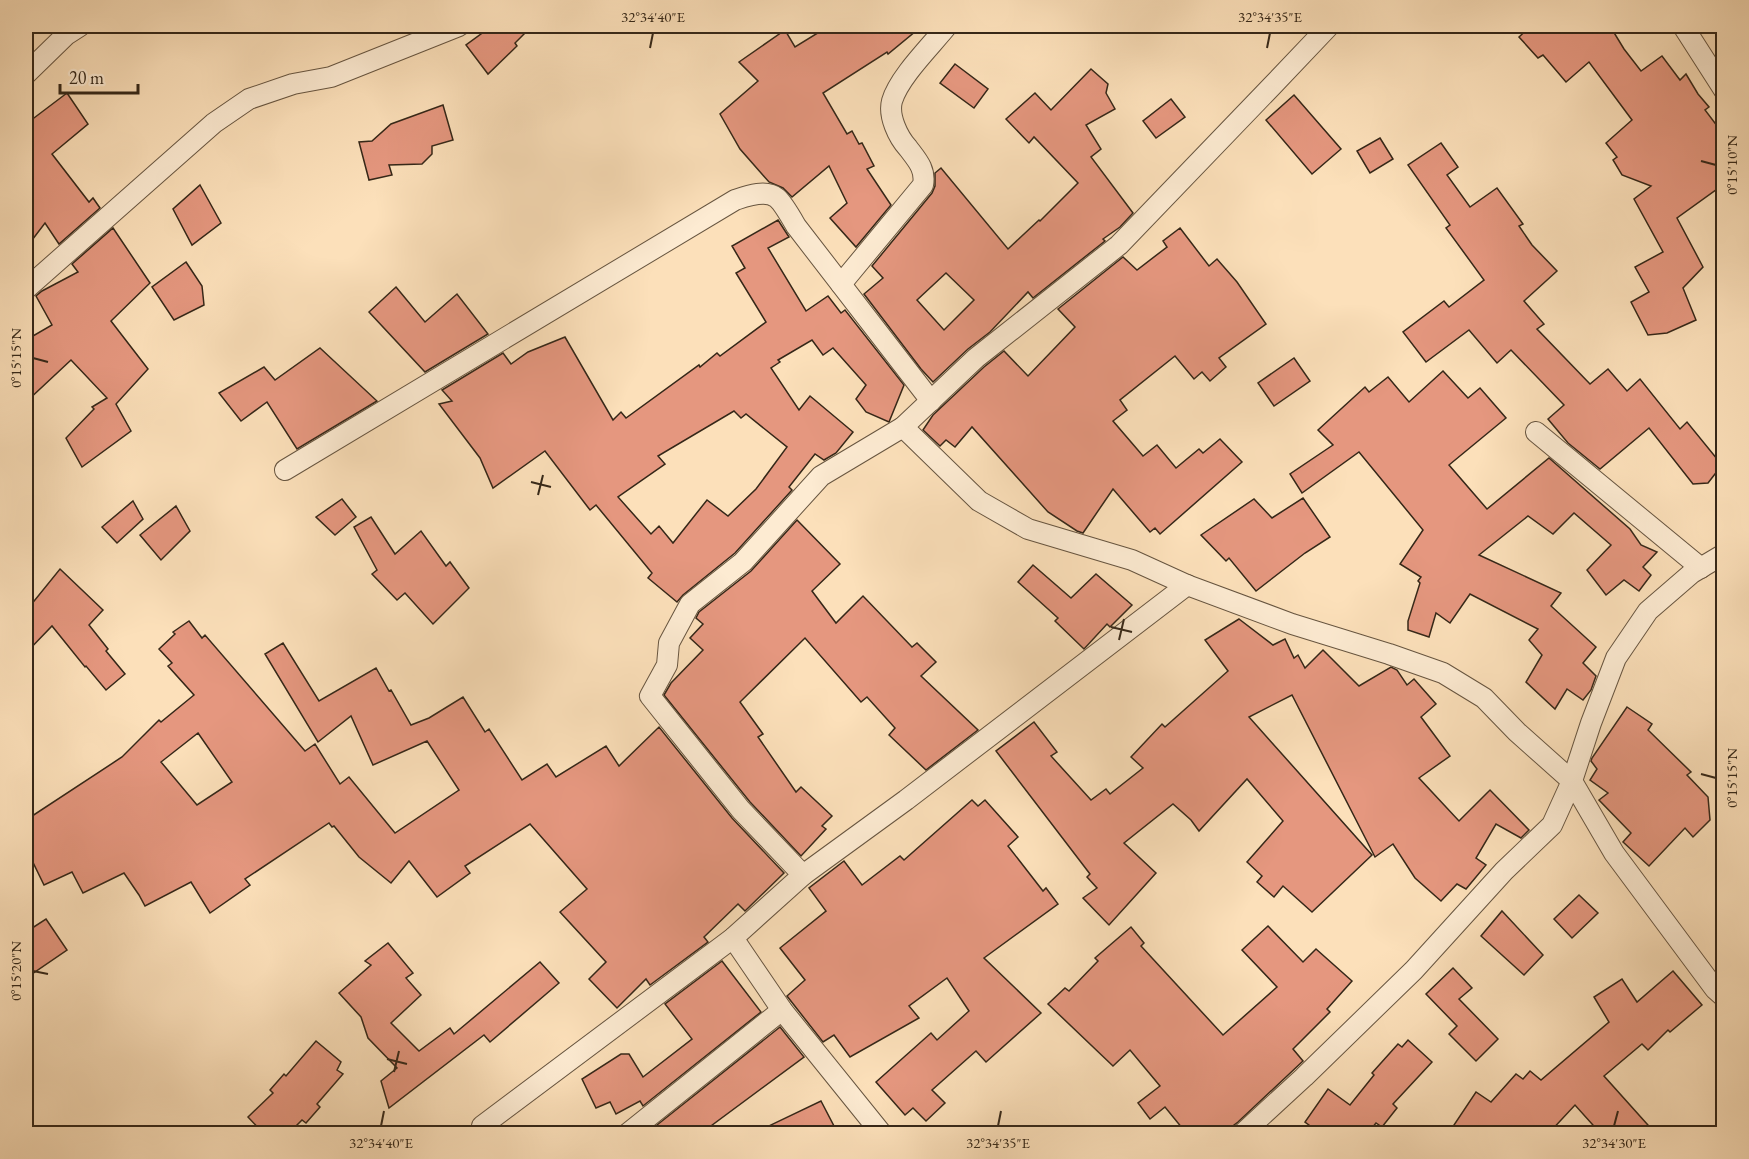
<svg xmlns="http://www.w3.org/2000/svg" width="1749" height="1159" font-family="'EB Garamond',serif">
<style>
.building{fill:#e5977f;stroke:#352718;stroke-width:1.5;fill-rule:evenodd}
.lines{fill:none;stroke-linecap:round;stroke-linejoin:round}
.street-casing{stroke:#675540;stroke-width:22}
.street{stroke:#fdebd2;stroke-width:20}
.ticks{fill:none;stroke:#352718;stroke-width:2}
.neatline{fill:none;stroke:#352718;stroke-width:2}
.ticks-label{font-size:15px;text-anchor:middle;fill:#352718}
</style>
<rect width="100%" height="100%" fill="#fce0ba"/>
<filter id="stains"><feTurbulence type="fractalNoise" baseFrequency=".00333" numOctaves="4"/><feColorMatrix values="0 0 0 0 .2 0 0 0 0 .09 0 0 0 0 .02 0 0 0 .5 -.17"/></filter>
<radialGradient id="worn" r=".72"><stop offset=".6" stop-color="#630" stop-opacity="0"/><stop offset="1" stop-color="#630" stop-opacity=".3"/></radialGradient>
<g class="building">
<polygon points="492,26 532,26 515,43 517,46 488,74 466,45"/>
<polygon points="829,26 922,26 888,54 887,52 823,93 847,134 852,131 859,144 862,143 874,166 867,169 891,205 856,247 830,218 847,203 829,166 792,197 783,188 769,182 740,149 720,114 758,81 739,62 785,30 795,47"/>
<polygon points="1531,26 1610,26 1624,49 1641,71 1662,56 1680,80 1686,74 1698,94 1709,107 1705,110 1724,135 1724,184 1677,218 1703,267 1683,288 1696,320 1667,333 1648,335 1631,302 1649,292 1635,267 1663,252 1634,199 1651,186 1622,175 1613,160 1617,157 1606,143 1632,120 1589,62 1566,82 1543,55 1538,58 1519,37"/>
<polygon points="955,64 988,89 974,108 940,83"/>
<path d="M1091,69L1108,84L1106,93L1115,109L1086,125L1101,149L1091,157L1133,213L1120,227L1103,239L1105,241L1033,298L1028,292L990,332L968,349L933,382L921,369L864,294L883,278L872,266L932,193L935,186V173L941,168L1008,249L1039,220L1040,221L1078,183L1034,137L1029,143L1006,119L1035,93L1051,110ZM946,273L974,300L944,330L917,300Z"/>
<polygon points="67,93 88,124 52,154 89,202 93,198 100,208 59,244 45,223 26,248 26,124"/>
<polygon points="1294,95 1341,149 1312,174 1266,120"/>
<polygon points="1171,99 1185,117 1156,138 1143,121"/>
<polygon points="443,105 453,140 432,146 432,154 422,164 389,165 392,175 369,180 359,142 372,141 391,124"/>
<polygon points="1380,138 1393,159 1370,173 1357,151"/>
<polygon points="1441,143 1458,167 1447,175 1470,207 1497,188 1523,224 1519,226 1532,245 1557,271 1524,301 1544,324 1537,329 1590,384 1608,369 1627,391 1640,379 1680,429 1687,422 1722,465 1708,483 1693,484 1649,428 1600,469 1568,443 1548,419 1564,405 1511,350 1497,363 1469,330 1426,362 1403,332 1444,301 1449,307 1484,280 1446,228 1450,225 1408,165"/>
<polygon points="200,185 221,223 192,245 173,209"/>
<path d="M778,220L789,237L768,248L806,311L828,296L841,313L845,310L904,385L889,422L866,412L856,399L866,385L833,348L823,355L812,340L778,360L780,362L771,368L799,410L810,396L853,432L836,453L824,460L815,454L789,487L792,490L735,553L683,595L677,602L648,578L652,573L596,505L590,510L545,451L493,488L480,458L439,404L452,401L442,390L503,353L511,364L528,352L565,337L613,420L621,412L626,418L699,365L700,367L717,353L720,356L766,322L736,273L745,268L732,246ZM734,411L741,418L746,414L787,447L756,489L728,516L707,500L673,543L659,526L651,534L618,497L665,464L658,456Z"/>
<polygon points="113,228 150,283 111,321 148,369 116,404 131,431 82,467 66,438 94,409 92,407 107,398 71,360 26,402 26,340 52,325 36,296 42,291 78,272 72,264"/>
<polygon points="1180,228 1209,266 1217,259 1237,282 1266,324 1219,358 1226,367 1210,381 1202,372 1194,379 1175,356 1120,400 1127,410 1113,421 1143,456 1157,445 1176,468 1199,449 1203,453 1220,439 1242,462 1160,534 1155,528 1150,532 1113,489 1083,533 1077,531 1048,512 972,427 955,447 946,440 940,446 923,430 933,415 984,367 1004,351 1028,376 1075,327 1058,309 1123,257 1137,270 1167,247 1163,241"/>
<polygon points="186,262 202,286 204,305 174,320 152,287"/>
<polygon points="396,287 425,322 457,294 488,334 425,372 369,312"/>
<polygon points="320,348 377,401 297,449 267,402 241,421 219,393 264,367 275,380"/>
<polygon points="1294,358 1310,381 1274,406 1258,383"/>
<polygon points="1443,371 1468,398 1480,388 1506,418 1449,465 1487,509 1549,458 1630,529 1641,545 1657,552 1643,567 1651,575 1639,591 1624,580 1606,595 1587,570 1611,545 1574,513 1553,534 1528,516 1479,555 1561,593 1551,606 1596,647 1583,663 1596,676 1591,690 1583,700 1567,689 1555,709 1526,682 1542,655 1529,640 1538,629 1470,594 1450,623 1436,613 1429,637 1408,630 1408,621 1420,583 1418,581 1421,577 1400,564 1423,530 1359,452 1302,493 1290,474 1333,445 1318,430 1365,387 1369,392 1388,377 1409,402"/>
<polygon points="1303,498 1330,537 1305,553 1256,591 1229,558 1226,561 1201,535 1254,499 1272,518"/>
<polygon points="342,499 356,517 335,535 316,517"/>
<polygon points="133,501 143,519 117,543 102,527"/>
<polygon points="176,506 190,531 161,560 140,535"/>
<polygon points="371,517 395,554 421,531 446,566 450,562 469,588 433,624 405,593 397,600 372,574 377,570 354,527"/>
<polygon points="797,520 840,564 812,591 836,623 863,596 912,647 917,643 936,662 921,676 978,730 926,770 889,735 895,728 867,697 861,702 805,638 740,702 763,734 758,737 796,792 801,787 832,816 822,826 826,829 801,856 750,802 664,695 671,683 703,650 690,638 703,624 696,618 699,612 751,571"/>
<polygon points="1033,565 1071,598 1096,574 1132,605 1110,627 1107,624 1084,649 1055,621 1058,618 1018,582"/>
<polygon points="60,569 103,610 89,625 108,649 106,651 125,674 106,690 86,666 85,667 52,626 26,653 26,611"/>
<polygon points="1239,619 1273,645 1285,639 1294,658 1298,655 1305,668 1323,650 1359,686 1391,667 1397,670 1407,685 1414,679 1436,704 1421,717 1450,756 1419,778 1459,821 1490,790 1529,830 1521,838 1496,824 1476,858 1486,865 1466,889 1457,884 1441,901 1415,878 1393,844 1375,857 1292,695 1249,717 1372,855 1312,912 1283,886 1274,897 1257,882 1262,876 1247,862 1283,821 1247,779 1199,831 1191,820 1173,804 1124,843 1156,873 1109,925 1083,898 1097,888 1087,877 1090,874 996,751 1034,722 1057,752 1051,756 1091,800 1106,789 1110,794 1143,768 1131,757 1162,724 1165,727 1228,671 1205,640"/>
<path d="M189,621L202,638L205,635L305,751L315,744L340,784L349,777L395,833L459,790L427,741L373,765L351,716L318,742L265,654L283,643L319,701L376,668L389,691L391,690L411,725L429,718L463,697L485,732L489,729L522,780L547,764L556,777L606,746L619,766L659,727L732,818L784,873L745,911L738,904L704,937L708,942L650,985L646,979L617,1008L589,979L606,962L560,912L587,889L530,824L465,866L470,873L437,897L409,861L391,883L359,857L334,826L332,827L329,823L245,879L250,885L210,913L191,882L145,906L139,895L124,873L83,893L72,872L44,885L26,848V820L122,757L159,720L161,722L194,695L168,666L172,663L159,649L175,634L173,632ZM198,733L232,782L197,805L161,762Z"/>
<polygon points="1627,707 1652,724 1648,730 1691,772 1687,775 1708,797 1710,820 1693,837 1685,828 1649,866 1623,842 1631,833 1599,800 1608,793 1590,780 1597,769 1591,761 1592,758"/>
<polygon points="972,800 978,806 985,800 1018,837 1008,846 1043,891 1046,888 1058,904 984,958 1041,1013 986,1062 976,1051 932,1090 945,1103 926,1121 913,1108 905,1115 876,1082 931,1033 937,1040 969,1011 947,978 909,1006 919,1018 850,1057 834,1035 823,1042 787,996 805,980 780,948 826,911 809,888 844,861 862,885 900,856 904,860"/>
<polygon points="1579,895 1598,913 1572,938 1554,919"/>
<polygon points="1502,911 1543,955 1524,975 1481,936"/>
<polygon points="46,919 67,950 26,978 26,932"/>
<polygon points="1268,926 1303,962 1316,949 1352,981 1327,1009 1330,1012 1293,1049 1303,1061 1238,1122 1222,1134 1187,1134 1165,1107 1150,1119 1138,1103 1160,1086 1130,1050 1113,1066 1048,1004 1065,988 1069,991 1098,961 1095,958 1131,927 1144,943 1141,946 1223,1035 1277,987 1242,950"/>
<polygon points="388,943 413,973 406,978 421,995 391,1023 419,1051 450,1028 454,1034 540,962 559,983 490,1042 484,1035 389,1108 381,1081 397,1068 368,1038 361,1017 339,993 371,965 365,961"/>
<polygon points="722,961 761,1012 643,1106 640,1101 616,1114 610,1102 596,1108 582,1079 621,1054 629,1054 643,1077 692,1039 665,1004"/>
<polygon points="1453,968 1472,988 1459,999 1498,1039 1476,1061 1449,1034 1457,1026 1426,994"/>
<polygon points="1673,971 1702,1005 1670,1032 1668,1030 1648,1050 1642,1044 1604,1076 1656,1134 1601,1134 1575,1105 1548,1134 1448,1134 1476,1092 1491,1102 1516,1074 1523,1079 1530,1071 1541,1080 1609,1022 1594,997 1622,979 1637,1002"/>
<polygon points="780,1027 804,1057 700,1134 664,1134 657,1125"/>
<polygon points="1408,1040 1432,1062 1393,1104 1397,1108 1382,1127 1376,1123 1367,1134 1321,1134 1305,1122 1328,1089 1350,1105 1374,1075 1372,1073 1398,1044 1402,1047"/>
<polygon points="316,1041 341,1062 337,1070 343,1074 317,1104 320,1107 306,1123 302,1120 288,1134 264,1134 248,1117 273,1093 270,1090 284,1074 286,1076"/>
<polygon points="821,1101 835,1128 823,1134 752,1134"/>
</g>
<g class="lines">
<g class="street-casing">
<g id="street">
<polyline points="1683,26 1724,90"/>
<polyline points="26,74 66,35 80,26"/>
<path d="M841,284L923,185C926,169 917,160 908,148C898,137 888,116 892,101C899,77 931,46 947,26"/>
<polyline points="26,289 214,123 249,99 293,84 331,77 459,26"/>
<polyline points="903,427 979,501 1028,529 1132,560 1187,585 1292,624 1389,654 1443,673 1484,698 1517,732 1572,781 1614,853 1715,989 1724,997"/>
<polyline points="1536,432 1701,568"/>
<path d="M285,470L735,200C747,196 766,189 777,198C783,203 792,219 796,226L931,401"/>
<polyline points="803,875 741,810 650,696 667,665 669,643 690,604 743,562 821,476 903,427 976,358 1119,245 1271,87 1329,26"/>
<polyline points="733,938 782,1010 882,1134"/>
<polyline points="482,1126 733,938 803,875 906,800 1187,585"/>
<polyline points="627,1134 782,1010"/>
<polyline points="1242,1134 1304,1077 1414,970 1504,871 1552,825 1572,781 1591,723 1616,658 1648,611 1692,573 1724,554"/>
</g>
</g>
<use href="#street" class="street"/>
</g>
<path class="ticks" d="M650,48L653,33M1267,48L1270,33M1701,161L1716,165M33,358L48,362M531,482L551,487M538,495L543,475M1111,627L1132,632M1119,640L1124,619M1701,774L1716,778M33,971L48,974M387,1059L407,1064M394,1072L399,1051M381,1126L384,1111M998,1126L1001,1111M1614,1126L1618,1111"/>
<rect width="1749" height="1159" fill="none" stroke="#fce0ba" stroke-width="66"/>
<path d="M60 84v9h78v-9" fill="none" stroke="#352718" stroke-width="3"/>
<text x="69" y="84" font-size="18" fill="#352718" stroke="#fdebd2" stroke-width="4.5" paint-order="stroke">20 m</text>
<rect x="33" y="33" width="1683" height="1093" class="neatline"/>
<g class="ticks-label">
<text x="653" y="22">32°34'40"E</text>
<text x="1270" y="22">32°34'35"E</text>
<text transform="translate(1732 165) rotate(-90)" y="5">0°15'10"N</text>
<text transform="translate(16 358) rotate(-90)" y="5">0°15'15"N</text>
<text transform="translate(1732 778) rotate(-90)" y="5">0°15'15"N</text>
<text transform="translate(16 971) rotate(-90)" y="5">0°15'20"N</text>
<text x="381" y="1148">32°34'40"E</text>
<text x="998" y="1148">32°34'35"E</text>
<text x="1614" y="1148">32°34'30"E</text>
</g>
<rect width="100%" height="100%" filter="url(#stains)"/>
<rect width="100%" height="100%" fill="url(#worn)"/>
</svg>
